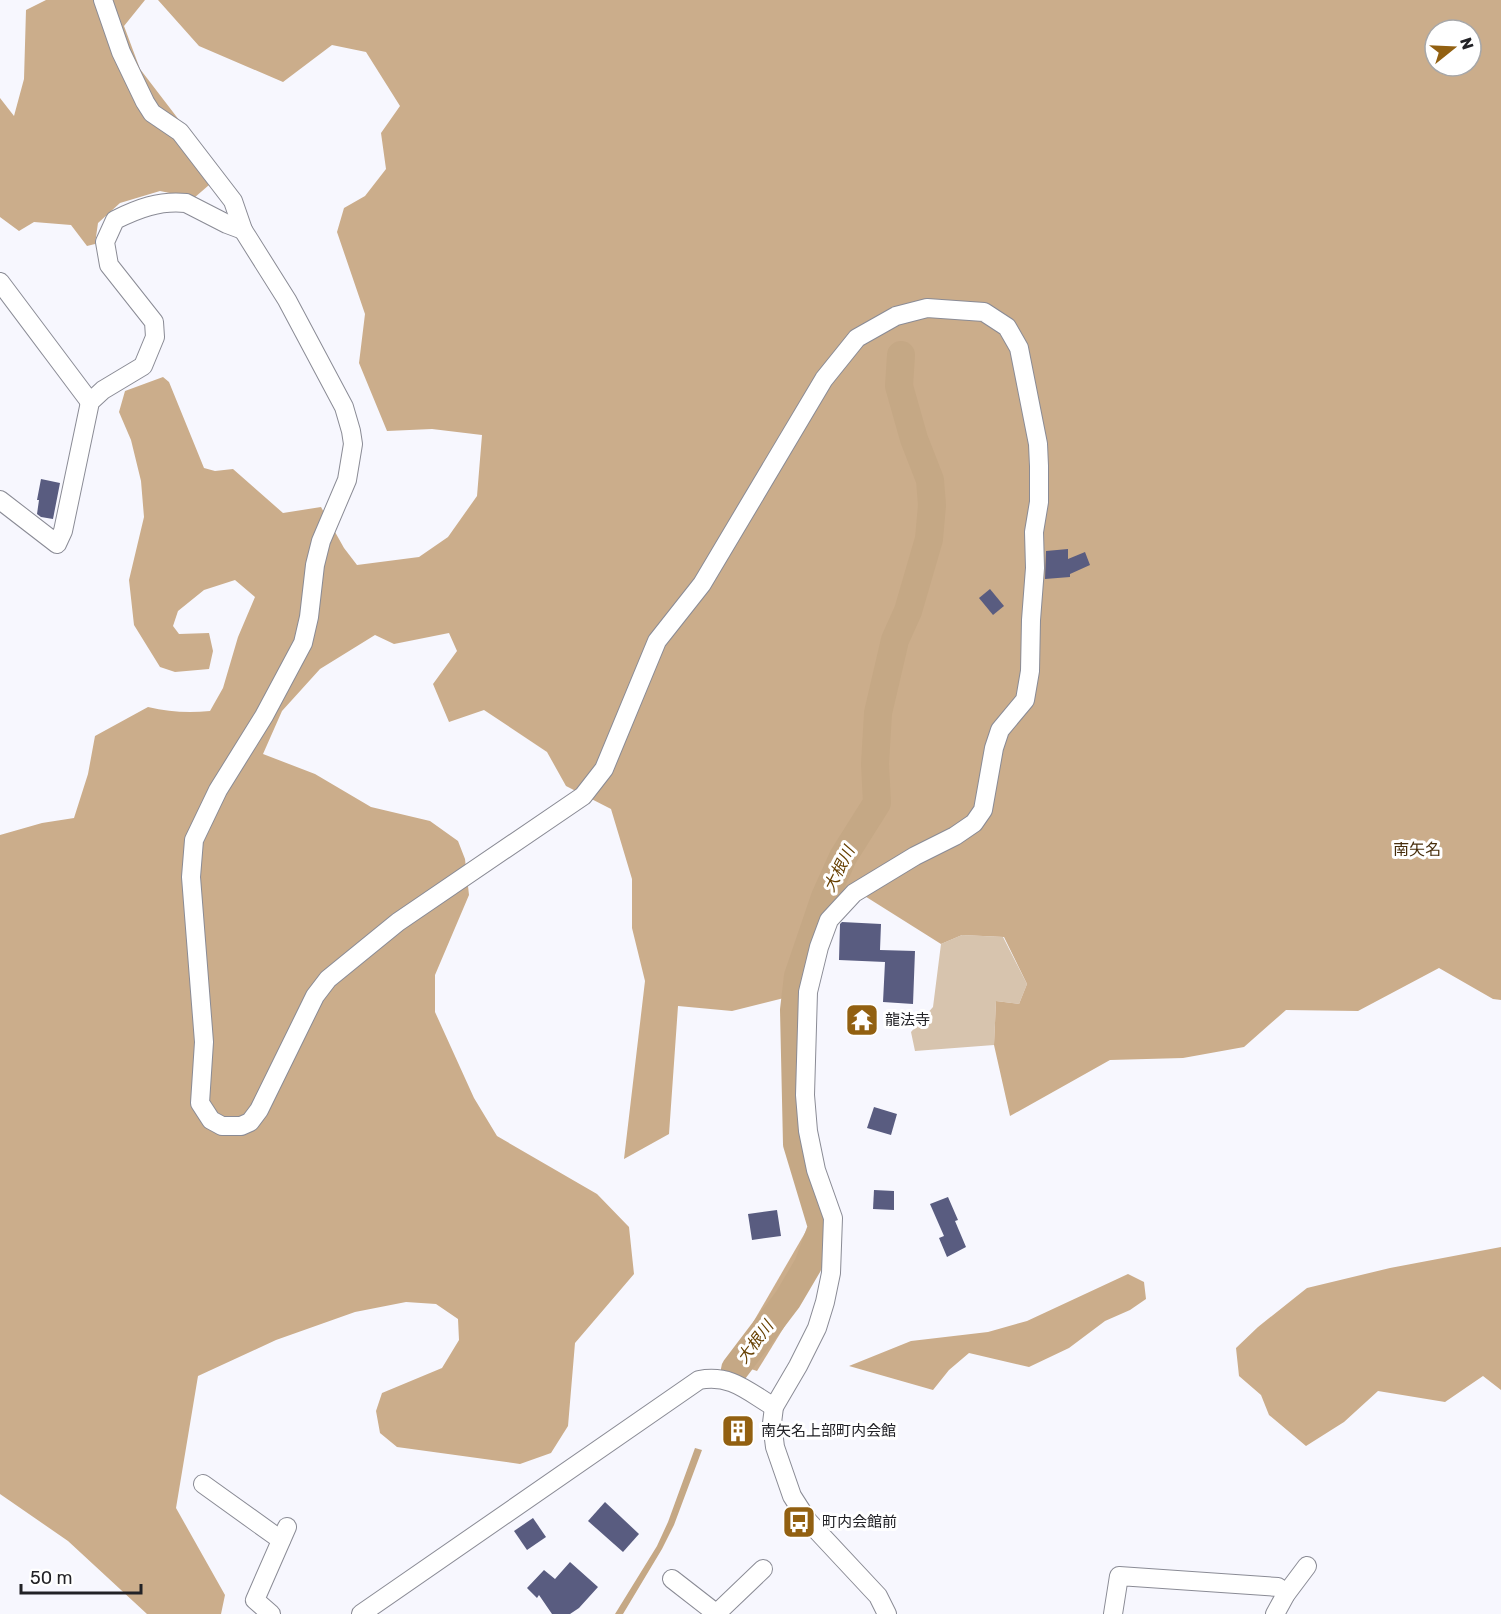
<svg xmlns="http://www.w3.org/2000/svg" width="1501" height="1614" font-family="Rubik,'Noto Sans JP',sans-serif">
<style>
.green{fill:#d7c4ae}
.forest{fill:#cbad8b;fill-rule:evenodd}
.water{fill:#c5a885}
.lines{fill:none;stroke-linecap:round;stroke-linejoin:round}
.river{stroke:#c5a885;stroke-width:28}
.building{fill:#595c80}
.minor-casing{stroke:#8a8b95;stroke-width:20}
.minor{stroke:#fff;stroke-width:18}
.labels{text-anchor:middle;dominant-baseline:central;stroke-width:6;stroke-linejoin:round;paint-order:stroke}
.poi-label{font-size:15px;fill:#222226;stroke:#fff;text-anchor:start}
.neighbourhood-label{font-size:16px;fill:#482f0d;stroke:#fff}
.water-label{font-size:16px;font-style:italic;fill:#663f00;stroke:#fff}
</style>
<rect width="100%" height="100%" fill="#f7f7fe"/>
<polygon class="green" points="962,935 1003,937 1027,984 1019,1004 996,1001 994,1045 915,1051 911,1032 933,1007 941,944"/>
<g class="forest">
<polygon points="46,0 145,0 124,26 140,69 189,133 209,185 194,198 160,191 120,203 98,223 95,244 87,246 71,225 34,222 19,231 0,217 0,98 14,116 24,79 26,10"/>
<path d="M158,0H1501V1000L1493,999L1439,968L1358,1011L1286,1010L1244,1047L1183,1058L1110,1060L1010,1116L994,1045L996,1001L1019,1004L1027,984L1004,937L962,935L941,944L852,888L824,918L809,946L808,992L732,1011L678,1006L669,1134L624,1159L645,981L632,928V879L611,809L566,786L547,752L484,710L449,722L433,684L457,651L449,633L394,644L375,635L320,669L282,711L263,754L315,774L371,807L430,821L458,841L465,859L469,895L435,975V1012L474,1098L497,1136L597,1194L629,1227L634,1274L575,1343L568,1426L551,1453L520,1464L397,1447L380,1433L376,1411L382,1393L442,1368L459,1340L458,1319L436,1304L406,1302L355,1312L276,1340L198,1376L176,1508L225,1595L221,1614H147L68,1541L0,1494V835L42,823L74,818L88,774L95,736L148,707C169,712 188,713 210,711L223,688L238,637L255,597L235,580L204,590L178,611L173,626L179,634L209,633L213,651L209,669L175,672L160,667L134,625L129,580L144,517L141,481L131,440L119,412L125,391L163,377L169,382L204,468L215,471L233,469L283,513L321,507L344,548L357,565L419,557L448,537L477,496L482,435L432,429L387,431L359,363L365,314L337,232L344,208L365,196L386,169L381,133L400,106L366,52L332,45L283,82L199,46ZM1435,30H1471V66H1435Z"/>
<polygon points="827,1195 833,1239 802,1298 757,1371 730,1362"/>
<polygon points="1501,1247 1501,1390 1483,1376 1445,1402 1378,1391 1344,1422 1306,1446 1269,1415 1261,1395 1239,1376 1236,1348 1258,1327 1307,1288 1390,1268"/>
<polygon points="1128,1274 1144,1282 1146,1299 1130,1310 1105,1321 1069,1348 1029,1367 969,1353 949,1370 933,1390 849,1366 911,1341 988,1332 1027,1321"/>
</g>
<polygon class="water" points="695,1448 702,1450 674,1525 662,1549 623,1614 615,1614 657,1546 668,1522"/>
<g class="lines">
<polyline class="river" points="735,1369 788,1299 808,1265 822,1227 797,1144 794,1010 798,976 825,897 843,857 877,803 875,764 878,713 895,640 908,611 929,539 932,505 930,480 914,439 899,386 901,355"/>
</g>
<g class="building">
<polygon points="41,479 60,483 53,519 41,517 37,514 39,500 37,500"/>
<polygon points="1068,549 1068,559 1085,552 1090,565 1070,574 1070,577 1045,579 1046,551"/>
<polygon points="990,589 1004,606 993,615 979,598"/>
<polygon points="842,922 881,924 880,950 915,951 913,1004 883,1002 885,962 839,960 840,924"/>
<polygon points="874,1107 897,1114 891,1135 867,1128"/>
<polygon points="874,1190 894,1191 894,1210 873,1209"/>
<polygon points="948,1197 958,1220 955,1221 966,1247 947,1257 939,1238 944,1236 930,1204"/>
<polygon points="777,1210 781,1236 752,1240 748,1214"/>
<polygon points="730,1418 753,1428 746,1445 723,1435"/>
<polygon points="605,1502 639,1534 623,1552 588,1521"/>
<polygon points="533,1518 546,1537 527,1550 514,1531"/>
<polygon points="570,1562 598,1587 579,1608 570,1614 552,1614 539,1595 537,1598 527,1588 544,1570 555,1579"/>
</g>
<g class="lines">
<g class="minor-casing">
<g id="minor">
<polyline points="103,0 121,52 145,102 152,113 180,132 233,201 243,230 287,300 344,407 351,431 353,444 347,480 321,541 315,565 309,617 303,643 264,716 218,790 194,840 191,877 204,1042 200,1103 211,1120 222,1126 241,1126 250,1122 259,1110 315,996 328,979 398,922 583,796 604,769 657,641 702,584 824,379 857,338 896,316 927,308 984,312 1007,327 1019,348 1038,444 1039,466 1039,502 1034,532 1035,568 1031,620 1030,671 1025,700 1000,730 994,748 983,810 974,823 955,836 915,856 854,893 829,920 819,947 808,992 805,1095 808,1131 816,1170 833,1218 831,1273 825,1302 817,1328 798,1366 774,1407 772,1423 775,1447 792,1496 808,1521 878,1596 887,1614"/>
<polyline points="0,282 90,402"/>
<path d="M0,500L57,544L63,531L90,402L103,390L143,366L155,337L154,322L109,265L105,242L115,220C137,209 160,200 186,203L227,224L243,230"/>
<polyline points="203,1484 281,1540"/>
<polyline points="672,1579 717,1614"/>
<polyline points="271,1614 255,1600 287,1527"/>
<path d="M361,1614L699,1380C731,1374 747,1391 774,1407"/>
<polyline points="716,1614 763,1569"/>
<polyline points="1113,1614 1119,1576 1278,1587 1286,1594"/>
<polyline points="1275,1614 1286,1594 1307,1566"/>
</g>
</g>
<use href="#minor" class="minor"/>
</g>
<defs>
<g id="temple-square" transform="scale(1.725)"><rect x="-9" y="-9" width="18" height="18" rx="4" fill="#926011" stroke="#fff"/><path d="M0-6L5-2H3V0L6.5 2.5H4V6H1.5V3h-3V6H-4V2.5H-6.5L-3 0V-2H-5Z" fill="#fff"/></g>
<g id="building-square" transform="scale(1.725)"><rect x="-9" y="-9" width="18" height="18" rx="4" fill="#926011" stroke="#fff"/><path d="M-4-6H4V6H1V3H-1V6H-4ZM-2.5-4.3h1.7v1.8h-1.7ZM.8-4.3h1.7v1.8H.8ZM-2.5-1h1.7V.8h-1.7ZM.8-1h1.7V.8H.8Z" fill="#fff"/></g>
<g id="bus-square" transform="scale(1.725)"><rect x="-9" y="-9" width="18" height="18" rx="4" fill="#926011" stroke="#fff"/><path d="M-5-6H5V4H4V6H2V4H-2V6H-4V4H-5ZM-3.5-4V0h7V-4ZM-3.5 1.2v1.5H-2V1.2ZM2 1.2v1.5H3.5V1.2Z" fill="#fff"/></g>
</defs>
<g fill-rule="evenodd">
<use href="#temple-square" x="862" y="1020"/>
<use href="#building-square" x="738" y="1431"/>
<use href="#bus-square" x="799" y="1522"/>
</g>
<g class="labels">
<g class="poi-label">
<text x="885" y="1020">龍法寺</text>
<text x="761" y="1431">南矢名上部町内会館</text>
<text x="822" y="1522">町内会館前</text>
</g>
<g class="neighbourhood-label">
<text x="1417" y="849">南矢名</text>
</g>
<g class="water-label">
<text transform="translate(839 869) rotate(-63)">大根川</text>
<text transform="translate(755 1342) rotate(-53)">大根川</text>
</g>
</g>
<g transform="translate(1453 48) rotate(72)"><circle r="28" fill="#ffffff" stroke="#a7a7a8" stroke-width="1.5"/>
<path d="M0-4.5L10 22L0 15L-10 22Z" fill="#926011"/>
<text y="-9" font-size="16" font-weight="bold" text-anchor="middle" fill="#222226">N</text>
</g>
<path d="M21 1584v9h120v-9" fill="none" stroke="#222226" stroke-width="3"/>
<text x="30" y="1584" font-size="18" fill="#222226" stroke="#ffffff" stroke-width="4.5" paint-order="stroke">50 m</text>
</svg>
